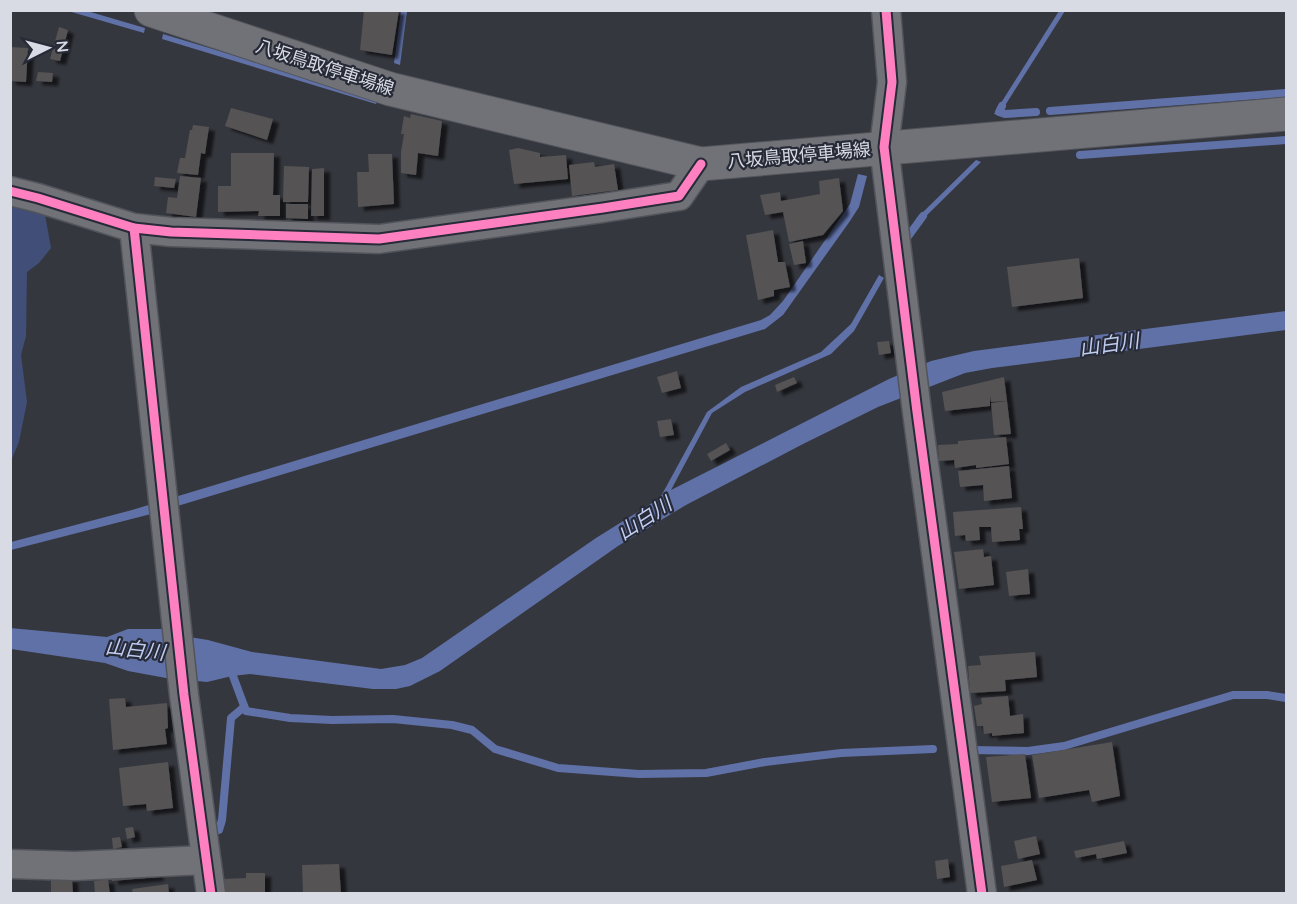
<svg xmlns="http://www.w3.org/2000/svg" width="1297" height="904" font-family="Quicksand,'Noto Sans JP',sans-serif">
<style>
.green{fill:#414e77}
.water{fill:#6071a8}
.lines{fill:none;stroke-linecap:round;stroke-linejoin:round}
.stream{stroke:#6071a8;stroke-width:8}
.building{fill:#545253;filter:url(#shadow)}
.minor-casing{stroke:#52545b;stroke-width:31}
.secondary-casing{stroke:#52545b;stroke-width:35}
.minor{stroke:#707277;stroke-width:28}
.secondary{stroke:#707277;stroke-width:33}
.cycleway-casing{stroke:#272b38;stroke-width:13}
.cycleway{stroke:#ff80c0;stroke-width:9}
.labels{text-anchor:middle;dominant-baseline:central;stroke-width:4.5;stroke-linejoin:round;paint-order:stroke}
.street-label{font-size:18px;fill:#d8dbe3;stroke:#272b38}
.water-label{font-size:20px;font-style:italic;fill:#c1cdf0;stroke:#272b38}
</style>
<defs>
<filter id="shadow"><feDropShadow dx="6" dy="4" stdDeviation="1.5" flood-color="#0009"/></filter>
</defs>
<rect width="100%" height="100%" fill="#35373e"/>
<polygon class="green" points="15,203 45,215 51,248 39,263 27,272 26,336 21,355 27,402 19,442 11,461 10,206"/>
<g class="water">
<polygon points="68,11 87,11 145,28 144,33"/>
<polygon points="401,11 407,11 400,65 394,63"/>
<polygon points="1059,11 1065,11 999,115 994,114"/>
<polygon points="163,34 378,99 376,104 162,39"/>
<polygon points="976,160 981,162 919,223 916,219"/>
<polygon points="858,174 867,176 859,207 850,221 783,315 765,329 151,514 11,550 11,542 132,510 761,320 770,315 783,301 850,204"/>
<polygon points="879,275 884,278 854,331 831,354 745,392 712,413 671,490 889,379 931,361 974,351 1286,311 1286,330 992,368 965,373 878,407 803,444 686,505 618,546 440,671 410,686 396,689 373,689 250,674 232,676 207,682 166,678 128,671 105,663 11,649 10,628 107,637 128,629 163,629 164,633 208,640 252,652 381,669 405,665 422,658 596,538 660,498 707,412 741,387 821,352 851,324"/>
</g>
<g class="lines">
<g class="stream">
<polyline points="1002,106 999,112 1005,114 1036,112"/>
<polyline points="1050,111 1286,93"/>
<polyline points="1080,155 1286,140"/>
<polyline points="904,242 923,216"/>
<polyline points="230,668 246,711 290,718 332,720 393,719 452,725 472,730 495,749 558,768 639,774 706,773 765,762 841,753 933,749"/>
<polyline points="970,750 1028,751 1064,746 1233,695 1267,695 1286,698"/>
<polyline points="219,830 222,820 231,718 244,707"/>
</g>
</g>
<g class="building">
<polygon points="364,10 399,10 392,55 360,50"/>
<polygon points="59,27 68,30 60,61 50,59"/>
<polygon points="10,47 28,48 26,82 10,81"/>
<polygon points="38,72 53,73 52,82 36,81"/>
<polygon points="231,108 273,119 267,140 225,126"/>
<polygon points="411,114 442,121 438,156 418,153 416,175 401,173 401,152 404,134 401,134 404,116 410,118"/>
<polygon points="193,125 209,127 205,154 201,153 198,175 177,173 180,158 185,158 190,130 192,130"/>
<polygon points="518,148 540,153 540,157 566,155 568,179 514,184 509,150"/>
<polygon points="231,153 274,153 273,195 280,195 280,216 258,216 259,211 218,212 218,186 231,186"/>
<polygon points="368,154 392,154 394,204 358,207 357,172 369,172"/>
<polygon points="594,162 595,167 614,164 618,190 572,196 569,165"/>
<polygon points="284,166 309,167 308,202 283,202"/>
<polygon points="324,168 324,216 311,216 312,169"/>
<polygon points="180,176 201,178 196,217 166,213 168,197 177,198"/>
<polygon points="155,177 176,179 174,188 154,186"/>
<polygon points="839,178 843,211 823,235 789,242 783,212 765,215 760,195 780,192 781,201 820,194 819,181"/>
<polygon points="286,204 308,204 308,219 286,218"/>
<polygon points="773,230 778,262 785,262 790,287 774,290 774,296 758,300 746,235"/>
<polygon points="803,241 806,263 794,265 789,244"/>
<polygon points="1079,258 1083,298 1012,307 1007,267"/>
<polygon points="889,341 891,353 879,355 877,342"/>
<polygon points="677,371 681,388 662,393 657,377"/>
<polygon points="794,377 797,383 777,392 775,385"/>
<polygon points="1004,377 1007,401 991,402 990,396 990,406 945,411 942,392"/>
<polygon points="1007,401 1011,434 994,435 991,403"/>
<polygon points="671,419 674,435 660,437 657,421"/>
<polygon points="1006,437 1009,464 976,468 976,465 955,468 954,460 939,461 938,445 958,444 958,441"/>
<polygon points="726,443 730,450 711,461 707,454"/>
<polygon points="1009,466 1012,498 984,501 983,485 960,487 958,471"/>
<polygon points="1021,507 1023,529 1019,529 1020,540 992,542 991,527 979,527 980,540 966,541 965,535 955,536 953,512"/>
<polygon points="983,549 984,557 991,556 994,585 959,589 954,552"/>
<polygon points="1028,569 1030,594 1009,596 1006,572"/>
<polygon points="1035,652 1037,677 1005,680 1006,691 970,693 968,666 981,665 979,656"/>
<polygon points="1008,696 1010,716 1023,714 1024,733 992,736 992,733 984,734 983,726 977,726 974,706 982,704 981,698"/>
<polygon points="125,698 126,707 167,703 168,728 165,729 167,744 113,750 109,699"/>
<polygon points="1112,742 1120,796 1092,802 1089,790 1039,798 1032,755"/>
<polygon points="1025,754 1031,798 992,802 986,757"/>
<polygon points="168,762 173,808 147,811 146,804 123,806 119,768"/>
<polygon points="133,827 135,837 127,839 125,828"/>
<polygon points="1036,836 1040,854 1018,859 1014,841"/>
<polygon points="120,837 122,847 113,849 112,838"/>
<polygon points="1124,841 1127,853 1097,859 1096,854 1076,858 1074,851"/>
<polygon points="948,859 950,877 937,879 935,861"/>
<polygon points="1032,860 1037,880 1004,887 1001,866"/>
<polygon points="339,864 341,894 303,894 302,865"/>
<polygon points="157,872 158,877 112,881 112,875"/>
<polygon points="246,873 265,873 265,894 223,894 222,879 246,878"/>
<polygon points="72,878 73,894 51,894 51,879"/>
<polygon points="108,879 110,894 95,894 94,881"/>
<polygon points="168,884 169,894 133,894 132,889"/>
</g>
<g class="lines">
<g class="minor-casing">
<g id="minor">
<polyline points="886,10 892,82 884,147 917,412 982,894"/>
<polyline points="10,191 38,198 134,228 171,232 379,239 603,208 679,196 701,164"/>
<polyline points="134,228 184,695 211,894"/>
<polyline points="10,864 75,866 205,860"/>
</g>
</g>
<g class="secondary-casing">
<polyline id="secondary" points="151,10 390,89 701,164 1286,114"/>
</g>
<use href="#minor" class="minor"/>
<use href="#secondary" class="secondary"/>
<g class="cycleway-casing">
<g id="cycleway">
<polyline points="886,10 892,82 884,147 917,412 982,894"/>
<polyline points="10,191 38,198 134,228 171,232 379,239 603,208 679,196 701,164"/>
<polyline points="134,228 184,695 211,894"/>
</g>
</g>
<use href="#cycleway" class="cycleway"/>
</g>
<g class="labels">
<g class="street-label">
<text transform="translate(325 67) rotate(18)">八坂鳥取停車場線</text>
<text transform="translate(799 155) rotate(-5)">八坂鳥取停車場線</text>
</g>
<g class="water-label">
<text transform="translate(1109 344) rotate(-8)">山白川</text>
<text transform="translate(644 518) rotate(-33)">山白川</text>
<text transform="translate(135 649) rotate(6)">山白川</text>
</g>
</g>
<rect width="1297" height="904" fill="none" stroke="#d8dbe3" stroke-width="24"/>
<g transform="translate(48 48) rotate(84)" stroke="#272b38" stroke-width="4.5" paint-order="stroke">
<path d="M0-4.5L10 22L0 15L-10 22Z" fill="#d8dbe3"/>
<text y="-9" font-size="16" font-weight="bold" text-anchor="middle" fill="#d8dbe3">N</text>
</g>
</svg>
